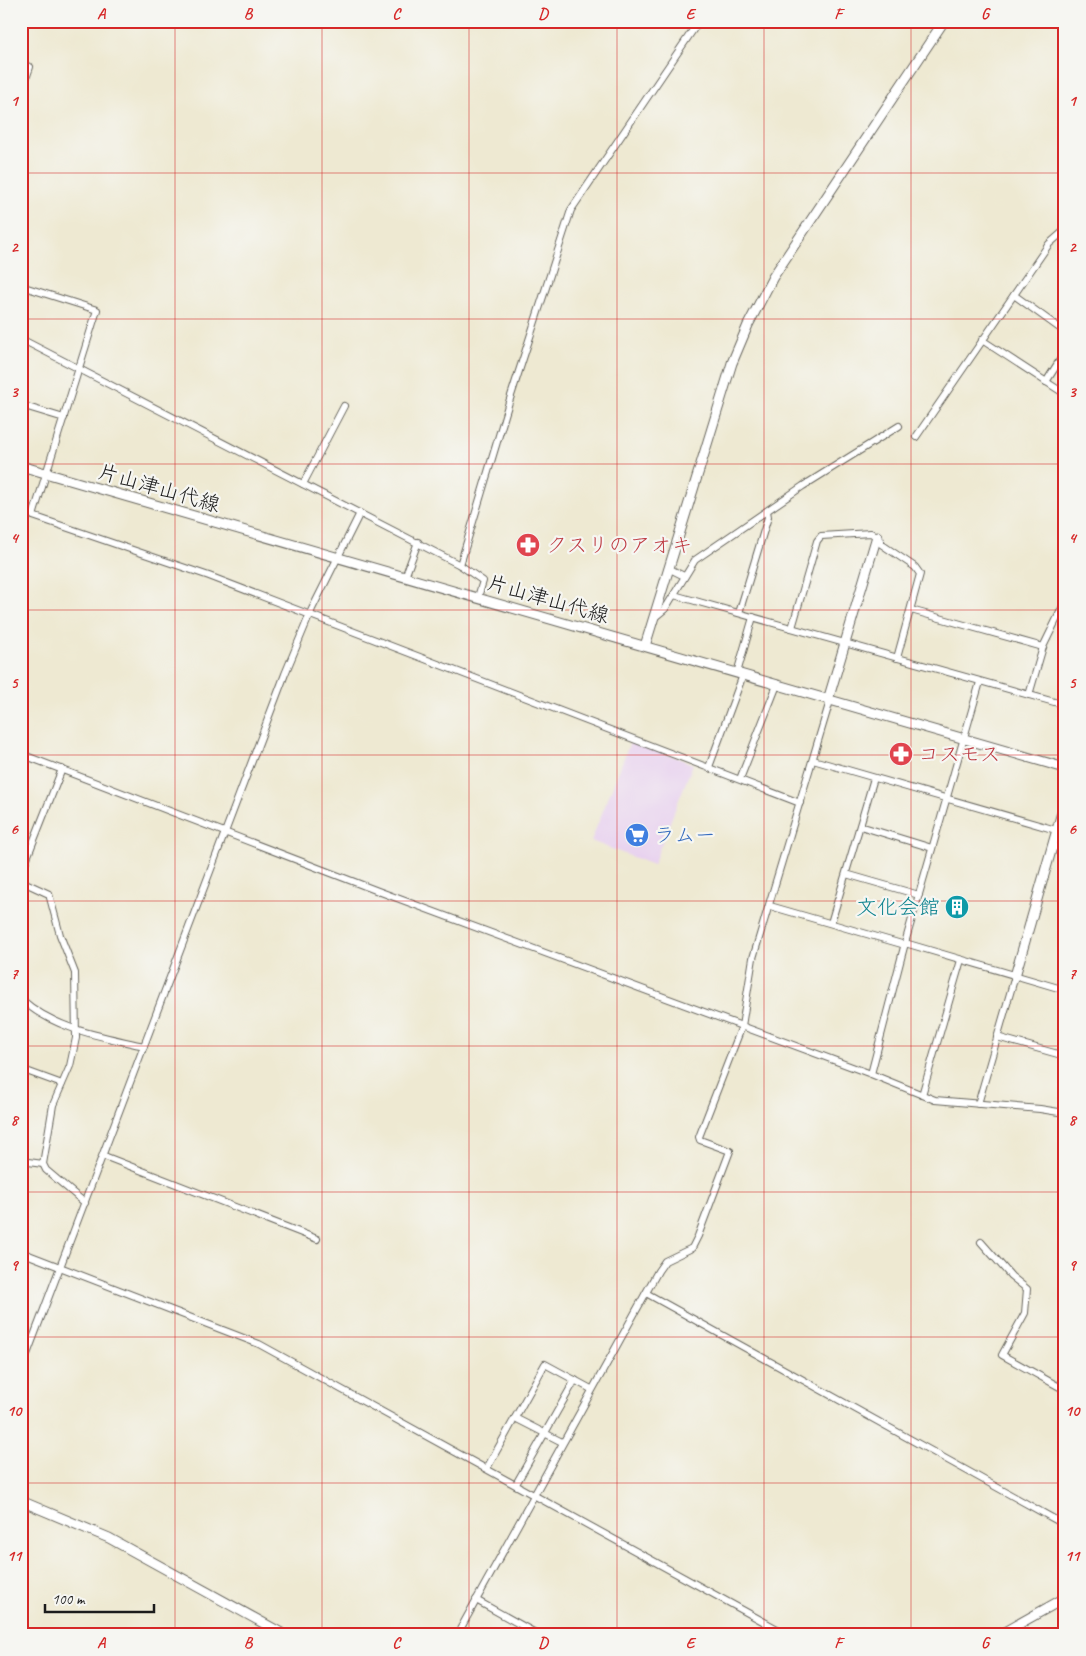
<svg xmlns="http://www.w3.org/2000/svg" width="1086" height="1656" font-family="Caveat,'Klee One',sans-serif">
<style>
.built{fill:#e8d2ef}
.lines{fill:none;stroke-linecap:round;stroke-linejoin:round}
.street-casing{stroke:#66645c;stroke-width:8}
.secondary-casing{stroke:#66645c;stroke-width:11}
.street{stroke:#fff;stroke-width:6}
.secondary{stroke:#fff;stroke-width:9}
.grid{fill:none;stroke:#d62828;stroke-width:1;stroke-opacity:0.55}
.labels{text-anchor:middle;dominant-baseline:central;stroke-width:4.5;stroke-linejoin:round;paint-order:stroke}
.street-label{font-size:21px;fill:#1c1c1c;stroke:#f6f6f2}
.health-label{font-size:21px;fill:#be3a42;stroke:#f6f6f2;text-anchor:start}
.shop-label{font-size:21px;fill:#366cbe;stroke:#f6f6f2;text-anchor:start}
.culture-label{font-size:21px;fill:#0d838f;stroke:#f6f6f2;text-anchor:end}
.neatline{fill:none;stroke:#d62828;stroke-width:2}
.grid-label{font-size:16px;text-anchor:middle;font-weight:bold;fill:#d62828}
</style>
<rect width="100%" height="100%" fill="#f6f6f2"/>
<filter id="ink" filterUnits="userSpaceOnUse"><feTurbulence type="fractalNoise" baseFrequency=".02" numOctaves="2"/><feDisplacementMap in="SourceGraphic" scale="10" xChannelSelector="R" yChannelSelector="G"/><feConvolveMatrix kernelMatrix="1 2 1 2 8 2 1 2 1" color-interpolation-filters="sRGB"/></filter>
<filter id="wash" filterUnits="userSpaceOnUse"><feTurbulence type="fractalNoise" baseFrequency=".0096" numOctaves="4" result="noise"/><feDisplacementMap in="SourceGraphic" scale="20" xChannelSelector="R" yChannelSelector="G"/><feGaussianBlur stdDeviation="1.12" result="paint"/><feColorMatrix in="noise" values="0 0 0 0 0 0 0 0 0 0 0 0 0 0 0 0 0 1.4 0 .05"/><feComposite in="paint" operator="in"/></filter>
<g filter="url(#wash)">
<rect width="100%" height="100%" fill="#eee9d2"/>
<polygon class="built" points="631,740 693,764 653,865 591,841"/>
</g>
<g filter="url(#ink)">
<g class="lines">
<g class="street-casing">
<g id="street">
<polyline points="21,64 30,67 21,93"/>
<polyline points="21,286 97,310 33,516 209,576 800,803"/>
<polyline points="1014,295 1065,332"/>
<polyline points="21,339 460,565 483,581 478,597"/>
<polyline points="982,340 1065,394"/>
<polyline points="1046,382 1065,352"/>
<polyline points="21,405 64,418"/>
<polyline points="916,437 1049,244 1065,230"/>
<polyline points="303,484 344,406"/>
<polyline points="460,565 509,402 571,210 699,21"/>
<polyline points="668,568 684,576"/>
<polyline points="405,577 418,542"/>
<polyline points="674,595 1065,705"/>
<polyline points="911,610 1043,647"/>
<polyline points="739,613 768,517 767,511"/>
<polyline points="654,618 665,609 695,560 803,486 899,426"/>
<polyline points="792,628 817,541 821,536 871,533 881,540 881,544 915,567 920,574 897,658"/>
<polyline points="737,673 753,617"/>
<polyline points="1029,695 1043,647 1065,602"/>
<polyline points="21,754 378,891 871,1074 935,1100 1040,1109 1065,1113"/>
<polyline points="813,760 1056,830"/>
<polyline points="709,767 743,675"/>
<polyline points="740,779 777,685"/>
<polyline points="860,826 932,848"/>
<polyline points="1052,846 1065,850"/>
<polyline points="21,873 62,769"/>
<polyline points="846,874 919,895"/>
<polyline points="21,881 49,894 60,935 75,973 76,1038 70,1066 53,1105 43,1164 46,1170 85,1203"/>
<polyline points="770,906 905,945"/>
<polyline points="831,923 874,778"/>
<polyline points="905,943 1065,990"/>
<path d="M21,999C55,1030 101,1036 144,1046"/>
<polyline points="997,1037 1065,1056"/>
<polyline points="21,1069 62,1084"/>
<polyline points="871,1074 905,943 980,682"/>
<polyline points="922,1095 961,960"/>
<polyline points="978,1104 1015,976"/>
<polyline points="104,1156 317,1239"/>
<polyline points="21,1161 43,1164"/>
<polyline points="1065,1203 1061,1218 1065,1219"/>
<polyline points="981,1242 1011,1276 1027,1289 1025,1313 1002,1355 1065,1390"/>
<polyline points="21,1252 259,1344 788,1635"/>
<polyline points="646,1293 1065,1525"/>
<polyline points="21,1370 285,674 312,609 360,513"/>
<polyline points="515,1418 562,1442"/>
<polyline points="487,1468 545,1364 591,1389"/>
<polyline points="516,1484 575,1380"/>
<polyline points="476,1600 539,1635"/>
<polyline points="457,1635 658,1271 665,1261 692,1248 698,1236 730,1151 700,1140 699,1137 742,1026 753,958 830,701"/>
</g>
</g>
<g class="secondary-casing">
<g id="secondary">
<polyline points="21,466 1065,768"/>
<polyline points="645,646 732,363 748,325 773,277 944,21"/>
<polyline points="828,700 877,536"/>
<polyline points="1015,976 1065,802"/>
<polyline points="21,1501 109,1538 285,1635"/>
<polyline points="999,1635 1065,1598"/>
</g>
</g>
<use href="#street" class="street"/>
<use href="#secondary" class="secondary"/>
</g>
</g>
<path class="grid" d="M175,21V1635M322,21V1635M469,21V1635M617,21V1635M764,21V1635M911,21V1635M21,173H1065M21,319H1065M21,464H1065M21,610H1065M21,755H1065M21,901H1065M21,1046H1065M21,1192H1065M21,1337H1065M21,1483H1065"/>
<defs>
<g id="pharmacy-disc" transform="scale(1.25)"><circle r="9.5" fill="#e0444e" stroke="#f6f6f2"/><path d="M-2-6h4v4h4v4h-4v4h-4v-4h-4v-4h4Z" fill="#fff"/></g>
<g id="supermarket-disc" transform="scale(1.25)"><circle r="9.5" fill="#3f7fe0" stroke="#f6f6f2"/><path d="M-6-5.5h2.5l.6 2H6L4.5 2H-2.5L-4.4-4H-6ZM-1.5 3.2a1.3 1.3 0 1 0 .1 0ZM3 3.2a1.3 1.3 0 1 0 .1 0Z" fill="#fff"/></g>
<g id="building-disc" transform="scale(1.25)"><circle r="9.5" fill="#0f9aa8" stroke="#f6f6f2"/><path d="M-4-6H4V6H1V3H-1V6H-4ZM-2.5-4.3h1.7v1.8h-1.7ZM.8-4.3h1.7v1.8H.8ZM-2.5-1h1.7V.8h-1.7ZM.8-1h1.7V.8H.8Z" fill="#fff"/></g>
</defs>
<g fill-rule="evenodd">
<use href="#pharmacy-disc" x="528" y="545"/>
<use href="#pharmacy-disc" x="901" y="754"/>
<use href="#supermarket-disc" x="637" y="835"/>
<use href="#building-disc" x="957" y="907"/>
</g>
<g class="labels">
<g class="street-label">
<text transform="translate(159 488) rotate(16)">片山津山代線</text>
<text transform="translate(548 599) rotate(16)">片山津山代線</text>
</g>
<g class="health-label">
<text x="546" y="545">クスリのアオキ</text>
<text x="918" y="754">コスモス</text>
</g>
<g class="shop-label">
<text x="654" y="835">ラムー</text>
</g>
<g class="culture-label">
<text x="940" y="907">文化会館</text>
</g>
</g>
<rect width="1086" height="1656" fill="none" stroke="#f6f6f2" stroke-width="55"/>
<path d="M45 1604v8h109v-8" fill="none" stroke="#1c1c1c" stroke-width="2.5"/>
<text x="52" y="1604" font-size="15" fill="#1c1c1c" stroke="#f6f6f2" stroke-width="4" paint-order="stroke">100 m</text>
<rect x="28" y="28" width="1030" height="1600" class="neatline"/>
<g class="grid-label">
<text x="101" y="19">A</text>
<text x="248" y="19">B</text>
<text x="396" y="19">C</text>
<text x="543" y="19">D</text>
<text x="690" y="19">E</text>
<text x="838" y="19">F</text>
<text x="985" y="19">G</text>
<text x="14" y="106">1</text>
<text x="1072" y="106">1</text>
<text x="14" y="252">2</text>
<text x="1072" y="252">2</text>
<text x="14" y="397">3</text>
<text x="1072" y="397">3</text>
<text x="14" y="543">4</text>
<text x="1072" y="543">4</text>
<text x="14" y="688">5</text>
<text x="1072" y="688">5</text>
<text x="14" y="834">6</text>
<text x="1072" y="834">6</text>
<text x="14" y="979">7</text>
<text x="1072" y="979">7</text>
<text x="14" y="1125">8</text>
<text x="1072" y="1125">8</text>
<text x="14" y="1270">9</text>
<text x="1072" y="1270">9</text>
<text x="14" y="1416">10</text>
<text x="1072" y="1416">10</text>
<text x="14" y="1561">11</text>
<text x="1072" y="1561">11</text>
<text x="101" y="1648">A</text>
<text x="248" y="1648">B</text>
<text x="396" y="1648">C</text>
<text x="543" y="1648">D</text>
<text x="690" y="1648">E</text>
<text x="838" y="1648">F</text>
<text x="985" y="1648">G</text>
</g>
</svg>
